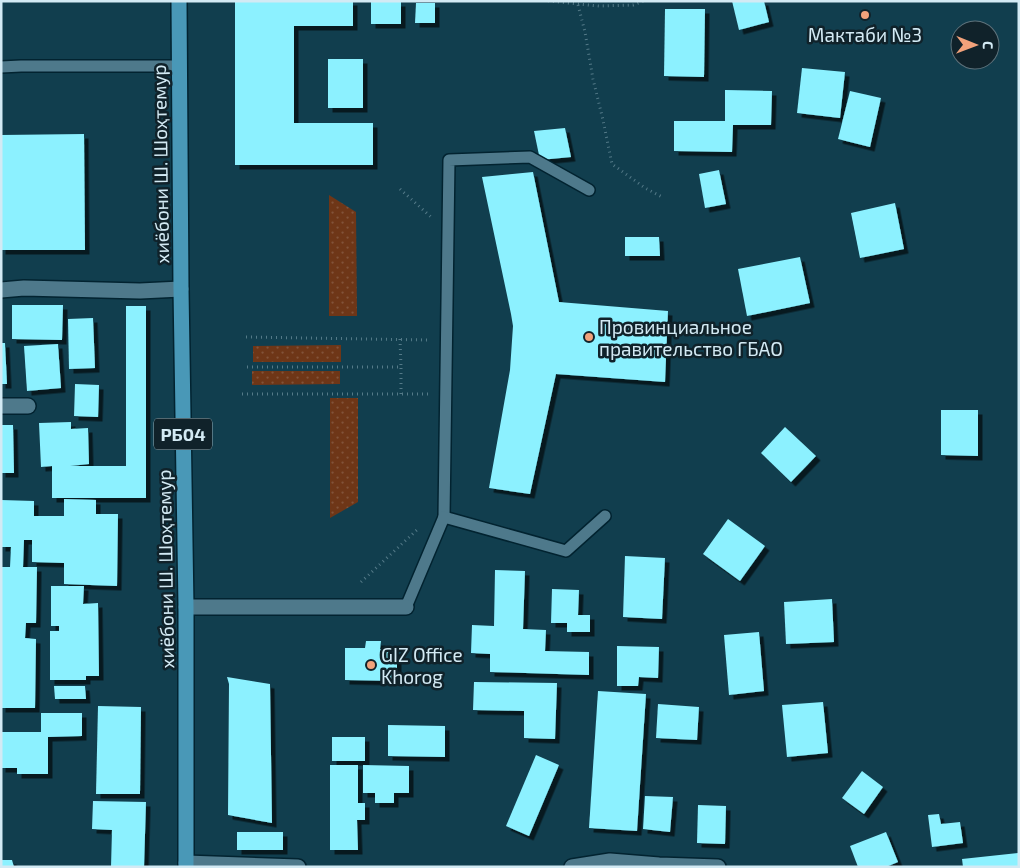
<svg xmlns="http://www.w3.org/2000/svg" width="1020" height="868" font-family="'Exo 2',sans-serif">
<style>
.grass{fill:url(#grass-dots)}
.building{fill:#8cf1ff;filter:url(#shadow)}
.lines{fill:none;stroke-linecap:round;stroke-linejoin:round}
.lane-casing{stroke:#022330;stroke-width:14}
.street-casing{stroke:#022330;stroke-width:18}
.primary-casing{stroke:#022330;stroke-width:18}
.path{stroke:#547a88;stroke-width:3;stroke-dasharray:1 4;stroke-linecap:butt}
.lane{stroke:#4e798b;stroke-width:11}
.street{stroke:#4e798b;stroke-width:15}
.primary{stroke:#4998b7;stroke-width:15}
.poi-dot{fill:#f1a27b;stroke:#10222a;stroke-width:2}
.labels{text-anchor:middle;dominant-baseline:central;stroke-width:5;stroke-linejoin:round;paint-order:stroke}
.shield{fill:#10222a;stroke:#98aeb7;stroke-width:1}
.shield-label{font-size:18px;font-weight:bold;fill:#d3eaf4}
.poi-label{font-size:19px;fill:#d3eaf4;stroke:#10222a;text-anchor:start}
.street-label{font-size:19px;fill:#d3eaf4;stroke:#10222a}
</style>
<defs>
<pattern id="grass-dots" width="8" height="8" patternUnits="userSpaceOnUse" patternTransform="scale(1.25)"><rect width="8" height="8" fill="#6e3617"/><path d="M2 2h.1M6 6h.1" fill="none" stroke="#825339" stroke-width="1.8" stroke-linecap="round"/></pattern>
<filter id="shadow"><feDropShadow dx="4.5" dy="4.5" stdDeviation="0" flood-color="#0009"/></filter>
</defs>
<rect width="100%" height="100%" fill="#113e4e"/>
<g class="grass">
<polygon points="329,195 356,212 357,316 329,316"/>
<polygon points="341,345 341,362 253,362 253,346"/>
<polygon points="252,371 340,371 340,384 252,385"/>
<polygon points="330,398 358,398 358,502 330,518"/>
</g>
<g class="building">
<polygon points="235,1 353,1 353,26 294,26 294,123 373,123 373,165 235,165"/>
<polygon points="732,1 764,1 769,22 739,30"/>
<rect x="371" y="2" width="30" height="22"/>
<polygon points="416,3 435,3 435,23 415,23"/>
<polygon points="665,9 705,9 704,77 664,76"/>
<rect x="328" y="59" width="35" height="49"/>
<polygon points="802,68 845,72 840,118 797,113"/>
<polygon points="725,90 772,91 771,125 733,125 732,152 674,151 674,121 725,121"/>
<polygon points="850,91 881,98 870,147 838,139"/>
<polygon points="565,128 571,157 540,160 534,131"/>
<polygon points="84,134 85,250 1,250 1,135"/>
<polygon points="719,170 726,204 705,208 699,174"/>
<polygon points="533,172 559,302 668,311 665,382 556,374 530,494 489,488 510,370 513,326 511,314 482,177"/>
<polygon points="895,203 904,249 860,258 851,213"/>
<polygon points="625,237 659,237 660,256 625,256"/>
<polygon points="800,257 810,303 747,316 738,269"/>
<polygon points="12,305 63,305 62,340 12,339"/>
<polygon points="126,306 146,306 146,498 52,498 52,466 41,467 39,423 71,422 71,429 88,428 89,464 70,466 126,466"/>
<polygon points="93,318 95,368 69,369 68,319"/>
<polygon points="1,343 5,343 7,384 1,384"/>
<polygon points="58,344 61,388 27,391 24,346"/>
<polygon points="75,384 99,385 98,417 74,416"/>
<polygon points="941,410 978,410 978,456 941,455"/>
<polygon points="1,425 13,425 14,473 1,473"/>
<polygon points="785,427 816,456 791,482 761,453"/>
<polygon points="64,499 96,500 96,514 118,514 117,586 64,584 64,563 32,562 32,540 24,540 23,567 37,567 36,623 26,623 25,638 36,639 35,708 1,708 1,567 10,567 11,547 1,547 1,500 34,501 34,516 64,516"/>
<polygon points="728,519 765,546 740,581 703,554"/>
<polygon points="625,556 665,558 662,619 623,617"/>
<polygon points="495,570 525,571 523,629 546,630 545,651 589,652 589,675 490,672 490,654 471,653 472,625 494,626"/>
<polygon points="51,586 84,586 83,604 98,603 99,676 86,676 86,680 50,680 50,631 59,631 59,626 51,626"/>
<polygon points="552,589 579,590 578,615 590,615 590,632 567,632 567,623 551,623"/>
<polygon points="832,599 834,642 786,644 784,602"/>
<polygon points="759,632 764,691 729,695 724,635"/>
<polygon points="366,641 381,641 380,649 397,650 397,681 345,680 345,648 365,648"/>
<polygon points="617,646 659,647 658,678 639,677 638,686 617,686"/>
<polygon points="227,677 270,684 272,823 228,815 229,684"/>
<polygon points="474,682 557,683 555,739 524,738 524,711 473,710"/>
<polygon points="54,686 85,686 86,699 55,699"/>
<polygon points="598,691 646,694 637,831 589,828"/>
<polygon points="823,702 828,753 787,757 782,705"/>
<polygon points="658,704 699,707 697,740 656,738"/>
<polygon points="98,706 141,707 140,794 96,794"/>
<polygon points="41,713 82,713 82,736 48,737 48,774 17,774 17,768 1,768 1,732 41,732"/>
<polygon points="388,725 445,726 445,757 388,756"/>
<rect x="332" y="737" width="33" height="24"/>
<polygon points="536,755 559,765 529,836 506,826"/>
<polygon points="330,765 358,765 358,803 365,803 365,820 357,820 358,850 330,850"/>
<polygon points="363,765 409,766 409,793 394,793 394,803 375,803 375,793 363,793"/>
<polygon points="862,771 883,787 864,814 842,798"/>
<polygon points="645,796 673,797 670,832 643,829"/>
<polygon points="93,801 146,802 144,867 111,867 112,830 92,829"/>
<polygon points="698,805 726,806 725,844 697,843"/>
<polygon points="939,814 941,824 960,822 963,843 932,847 928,815"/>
<rect x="237" y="832" width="46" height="18"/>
<polygon points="886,832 898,862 886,867 858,867 850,846"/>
<polygon points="1018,853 1019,867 963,867 962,859"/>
<polygon points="1,860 12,860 14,867 1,867"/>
</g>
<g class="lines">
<g class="lane-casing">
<g id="lane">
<polyline points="1,67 21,66 179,66"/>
<polyline points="444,517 449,160 530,157 589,190"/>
<polyline points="406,607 444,517 566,551 605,516"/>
</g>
</g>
<g class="street-casing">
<g id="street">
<polyline points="1,290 24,288 140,291 181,289"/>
<polyline points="1,406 28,406"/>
<polyline points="186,607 406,607"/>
<polyline points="186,863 298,867"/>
<polyline points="572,867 610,861 659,865 718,867"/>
</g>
</g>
<g class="primary-casing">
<polyline id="primary" points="179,1 181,289 186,607 186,867"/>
</g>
<g class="path">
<polyline points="548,1 599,6 633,5 644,1"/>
<polyline points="578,5 585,32 593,79 603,120 612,164 645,188 664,198"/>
<polyline points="400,189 431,217"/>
<polyline points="246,337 429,340"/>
<polyline points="400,339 401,367"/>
<polyline points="247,367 401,367 401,394"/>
<polyline points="242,394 429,394"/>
<polyline points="361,582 419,528"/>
</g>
<use href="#lane" class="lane"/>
<use href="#street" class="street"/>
<use href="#primary" class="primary"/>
</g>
<g class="poi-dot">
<circle cx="865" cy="15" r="5"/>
<circle cx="589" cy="337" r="5"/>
<circle cx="371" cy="665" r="5"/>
</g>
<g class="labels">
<rect class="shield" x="154" y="418.5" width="58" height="31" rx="4"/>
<g class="shield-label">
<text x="183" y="434">РБ04</text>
</g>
<g class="poi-label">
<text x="865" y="34" text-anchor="middle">Мактаби №3</text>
<text x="599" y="326">Провинциальное<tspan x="599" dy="22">правительство ГБАО</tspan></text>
<text x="381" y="654">GIZ Office<tspan x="381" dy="22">Khorog</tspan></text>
</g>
<g class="street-label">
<text transform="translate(160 164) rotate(-91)">хиёбони Ш. Шоҳтемур</text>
<text transform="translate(165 569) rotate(-91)">хиёбони Ш. Шоҳтемур</text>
</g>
</g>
<rect width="1020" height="868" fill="none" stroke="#d3eaf4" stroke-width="5"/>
<g transform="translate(975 45) rotate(91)"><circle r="24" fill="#10222a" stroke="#5e727b"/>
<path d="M0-4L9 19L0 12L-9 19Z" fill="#f1a27b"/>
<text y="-8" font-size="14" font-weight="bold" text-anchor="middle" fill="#d3eaf4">С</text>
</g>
</svg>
